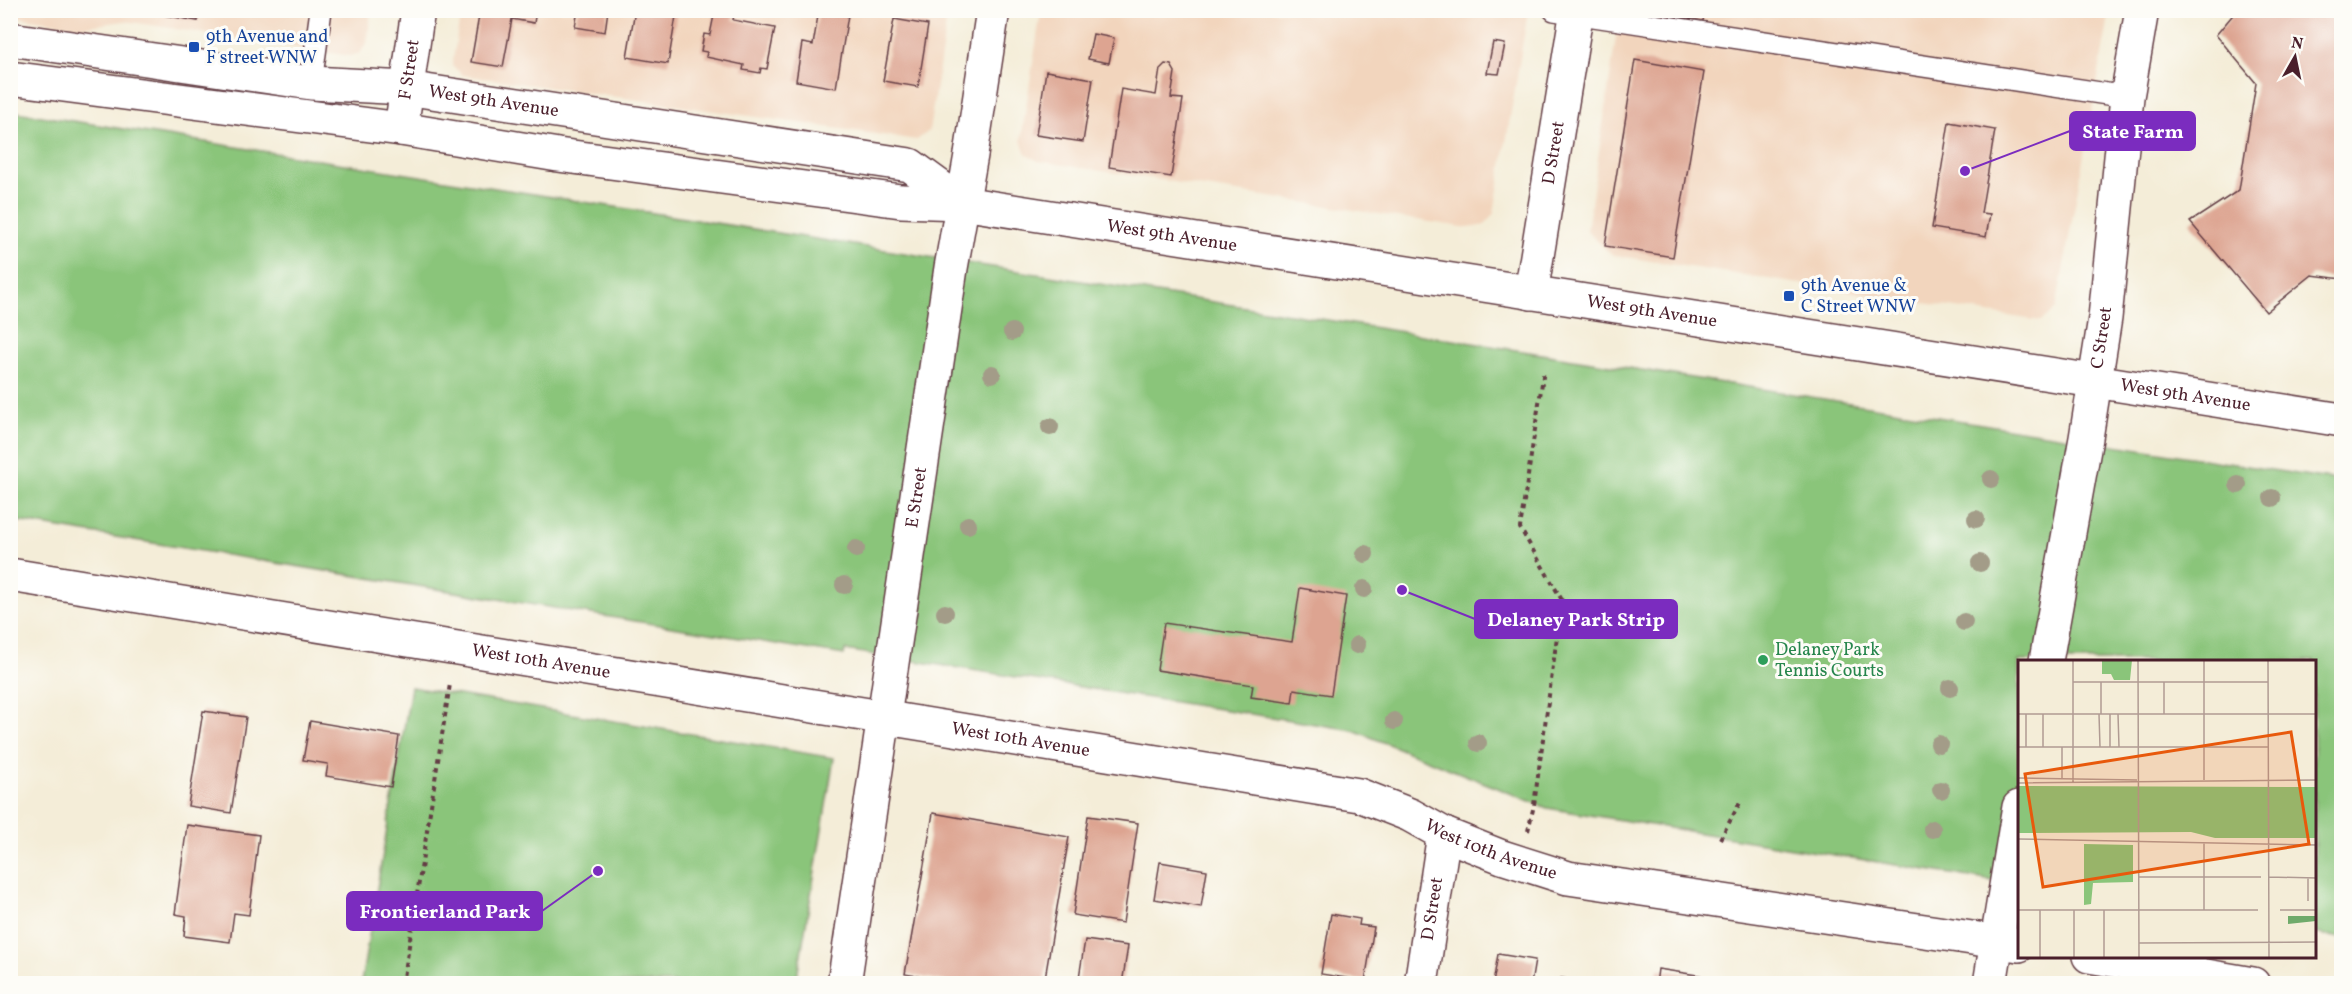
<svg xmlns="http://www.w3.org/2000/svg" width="2352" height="994" font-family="Vollkorn,serif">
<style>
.built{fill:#f2d5bd}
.green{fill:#8ac57a;stroke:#6a7252;stroke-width:1.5}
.building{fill:#dda491}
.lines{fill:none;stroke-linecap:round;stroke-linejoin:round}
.lane-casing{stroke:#643e45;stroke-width:24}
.street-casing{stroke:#643e45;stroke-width:36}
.secondary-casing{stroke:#643e45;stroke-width:36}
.primary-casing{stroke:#643e45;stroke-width:36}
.path{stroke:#643e45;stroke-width:4;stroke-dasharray:4.5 4.5;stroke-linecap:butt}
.lane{stroke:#fff;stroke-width:21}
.street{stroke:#fff;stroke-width:33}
.secondary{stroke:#fff;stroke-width:33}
.primary{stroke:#fff;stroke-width:33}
.tree{fill:#a39c88}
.transit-dot{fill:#1a4fb4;stroke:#fdfcf7;stroke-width:2}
.leisure-dot{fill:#2e9e5b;stroke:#fdfcf7;stroke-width:2}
.labels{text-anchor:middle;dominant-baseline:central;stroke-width:6;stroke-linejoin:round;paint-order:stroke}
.transit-label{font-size:18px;fill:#164399;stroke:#fdfcf7;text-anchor:start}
.street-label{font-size:18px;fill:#4a1f2b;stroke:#fdfcf7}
.leisure-label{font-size:18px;fill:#27864d;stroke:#fdfcf7;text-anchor:start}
.inset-road{fill:none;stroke:#b09b93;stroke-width:1.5}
.view{fill:#e8590c;fill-opacity:0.15;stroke:#e8590c;stroke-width:3}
.inset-edge{fill:none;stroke:#4a1f2b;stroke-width:3}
.leader{fill:none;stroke:#7b2cbf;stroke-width:2}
.callout-dot{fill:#7b2cbf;stroke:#fdfcf7;stroke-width:2}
.callout{fill:#7b2cbf;stroke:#7b2cbf;stroke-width:2}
.callout-label{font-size:20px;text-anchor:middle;font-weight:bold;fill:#fff}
</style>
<rect width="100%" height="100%" fill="#fdfcf7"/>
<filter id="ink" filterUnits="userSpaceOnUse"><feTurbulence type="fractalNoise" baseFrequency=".0167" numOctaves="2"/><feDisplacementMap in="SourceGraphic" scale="12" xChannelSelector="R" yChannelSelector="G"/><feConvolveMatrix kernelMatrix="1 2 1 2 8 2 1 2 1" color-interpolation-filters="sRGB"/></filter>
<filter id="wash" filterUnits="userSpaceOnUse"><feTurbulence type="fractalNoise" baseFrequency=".008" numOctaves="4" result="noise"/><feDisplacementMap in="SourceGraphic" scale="24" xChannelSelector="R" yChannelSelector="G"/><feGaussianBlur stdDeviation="1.35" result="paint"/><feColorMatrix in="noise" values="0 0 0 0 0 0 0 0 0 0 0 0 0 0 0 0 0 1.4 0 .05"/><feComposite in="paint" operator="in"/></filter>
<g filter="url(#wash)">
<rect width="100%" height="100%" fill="#f4edd8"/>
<g class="built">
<polygon points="10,11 371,11 367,43 360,53 350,56 125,21 81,27 11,16"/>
<polygon points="461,11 948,11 929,131 917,140 463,75 452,66"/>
<polygon points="1041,11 1528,11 1494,213 1485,225 1469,228 1038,161 1026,154 1021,140"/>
<polygon points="1620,11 2110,11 2056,309 2041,321 1612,255 1587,231"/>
</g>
<g class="green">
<polygon points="10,111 2341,481 2341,938 2315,933 2314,661 2019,661 2019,885 1547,808 1353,730 845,650 844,655 11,520"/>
<polygon points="411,687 834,758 796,983 361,983"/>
</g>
<g id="blocks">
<g class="building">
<polygon points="135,10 199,10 198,21"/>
<polygon points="480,10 536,10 534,23 512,19 503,67 471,62"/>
<polygon points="578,10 608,10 605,32 575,27"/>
<polygon points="635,10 677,10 668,64 627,57"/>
<polygon points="715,10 735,10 733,20 775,28 767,69 761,68 760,73 743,70 744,65 706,57 707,52 701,51 704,34 710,35"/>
<polygon points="819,10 848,15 836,88 796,81 802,43 813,45"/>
<polygon points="1645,10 1705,10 1703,21"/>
<polygon points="2237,10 2342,10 2342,279 2312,275 2266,312 2190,222 2239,190 2256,83 2216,35"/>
<polygon points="894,19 928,25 918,87 883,81"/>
<polygon points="1093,34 1114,38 1109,63 1088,59"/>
<polygon points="1493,42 1505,44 1499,74 1487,73"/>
<polygon points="1635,60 1704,72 1673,257 1605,246"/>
<polygon points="1165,64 1171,65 1175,72 1171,98 1183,99 1171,177 1109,167 1121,89 1156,95 1160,69"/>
<polygon points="1046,71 1093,79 1083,142 1036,135"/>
<polygon points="1949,122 1995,130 1981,213 1990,214 1986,237 1932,228"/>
<polygon points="1300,588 1346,596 1331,695 1294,689 1292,703 1251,697 1253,685 1157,670 1164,623 1292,642"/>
<polygon points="203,711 246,717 231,813 188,806"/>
<polygon points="310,721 399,736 391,787 326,776 328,764 303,760"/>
<polygon points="933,813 1069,837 1044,984 959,984 905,974"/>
<polygon points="1088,816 1138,823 1123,923 1073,915"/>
<polygon points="187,825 259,835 249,915 234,913 230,942 184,936 186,916 175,914"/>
<polygon points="1160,862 1207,870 1201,907 1154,899"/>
<polygon points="1331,914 1360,919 1359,925 1374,927 1365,981 1321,974"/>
<polygon points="1085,940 1128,946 1122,984 1078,984"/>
<polygon points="1498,954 1535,960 1531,984 1493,984"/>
<polygon points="1658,969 1703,976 1702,984 1656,984"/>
<polygon points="1561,978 1588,982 1588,984 1560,984"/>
</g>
</g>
</g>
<g filter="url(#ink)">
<use href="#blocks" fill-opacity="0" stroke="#643e45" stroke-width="1.5"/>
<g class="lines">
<g class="lane-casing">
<g id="lane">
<polyline points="1554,10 2127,97"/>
<polyline points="311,83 321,10"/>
</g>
</g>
<g class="street-casing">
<g id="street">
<path id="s1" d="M401,129L418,10"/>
<path id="s2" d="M1531,293L1577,10"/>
<path id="s3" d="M10,575L1359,795L1410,815L1444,834L1502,857L1568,878L2019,945"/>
<polyline points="2089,956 2253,984"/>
<path id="s4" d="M1421,984L1444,834"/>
</g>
</g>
<g class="secondary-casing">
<g id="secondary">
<path id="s5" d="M10,39L311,83L406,88L910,165L962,203"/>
<path id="s6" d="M10,78L401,129L558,155L901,201L962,203L2342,420"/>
<path id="s7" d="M844,984L951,268L971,155L993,10"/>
</g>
</g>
<g class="primary-casing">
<g id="primary">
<path id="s8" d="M2046,661L2086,438L2105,318L2127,97L2142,10"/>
<polyline points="1990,984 2019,807"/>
</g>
</g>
<g class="path">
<polyline points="1528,831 1534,805 1562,600 1520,528 1544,370"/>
<polyline points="1720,839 1741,801"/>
<polyline points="403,984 450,684"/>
</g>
<use href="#lane" class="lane"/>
<use href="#street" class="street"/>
<use href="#secondary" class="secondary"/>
<use href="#primary" class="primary"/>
</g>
<g class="tree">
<circle cx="1012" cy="332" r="9"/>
<circle cx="992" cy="374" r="9"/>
<circle cx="1050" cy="427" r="9"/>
<circle cx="1991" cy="479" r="9"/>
<circle cx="2238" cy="485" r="9"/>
<circle cx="2272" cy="498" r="9"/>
<circle cx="1976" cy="519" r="9"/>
<circle cx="968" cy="525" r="9"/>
<circle cx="856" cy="549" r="9"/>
<circle cx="1365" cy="554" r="9"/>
<circle cx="1980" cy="563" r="9"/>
<circle cx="844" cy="585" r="9"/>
<circle cx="1364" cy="589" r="9"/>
<circle cx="945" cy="613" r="9"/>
<circle cx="1964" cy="622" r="9"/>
<circle cx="1357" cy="645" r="9"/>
<circle cx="1950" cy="688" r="9"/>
<circle cx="1394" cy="721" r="9"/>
<circle cx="1478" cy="743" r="9"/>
<circle cx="1939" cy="744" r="9"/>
<circle cx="1941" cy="790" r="9"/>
<circle cx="1932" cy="829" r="9"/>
</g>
</g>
<g class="transit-dot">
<rect x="188" y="41" width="12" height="12" rx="3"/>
<rect x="1783" y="290" width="12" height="12" rx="3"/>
</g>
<circle class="leisure-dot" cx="1763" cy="660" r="6"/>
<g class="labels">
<g class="transit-label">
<text x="206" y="37">9th Avenue and<tspan x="206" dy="21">F street WNW</tspan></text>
<text x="1801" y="286">9th Avenue &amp;<tspan x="1801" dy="21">C Street WNW</tspan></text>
</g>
<g class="street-label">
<text stroke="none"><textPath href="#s1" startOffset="60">F Street</textPath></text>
<text stroke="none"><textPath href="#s5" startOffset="488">West 9th Avenue</textPath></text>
<text stroke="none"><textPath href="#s2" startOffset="142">D Street</textPath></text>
<text stroke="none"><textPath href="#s6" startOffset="1173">West 9th Avenue</textPath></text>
<text stroke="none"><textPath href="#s6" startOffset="1659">West 9th Avenue</textPath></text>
<text stroke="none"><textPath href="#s8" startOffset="328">C Street</textPath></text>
<text stroke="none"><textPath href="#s6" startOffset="2199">West 9th Avenue</textPath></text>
<text stroke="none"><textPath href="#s7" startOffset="492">E Street</textPath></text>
<text stroke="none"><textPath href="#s3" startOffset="538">West 10th Avenue</textPath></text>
<text stroke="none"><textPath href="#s3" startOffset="1024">West 10th Avenue</textPath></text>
<text stroke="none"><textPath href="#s3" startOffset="1510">West 10th Avenue</textPath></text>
<text stroke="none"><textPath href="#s4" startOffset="76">D Street</textPath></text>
</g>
<g class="leisure-label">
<text x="1775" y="650">Delaney Park<tspan x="1775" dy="21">Tennis Courts</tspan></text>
</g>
</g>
<g transform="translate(2018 660)">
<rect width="298" height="298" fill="#f4edd8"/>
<path d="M84,0H114L112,20H96L93,14H84ZM0,126L298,127V178H197L173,172L0,173ZM66,184L115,185V222L75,223L73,244L66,245Z" fill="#8ac57a"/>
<path d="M270,256H298V261L270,264Z" fill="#6faa6a"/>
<path class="inset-road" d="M120,0L121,299M250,0L251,299M55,22H250M0,54H299M8,54V87M25,54V87M81,54L82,87M83,54V22M92,54V87M100,54L101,87M146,54V22M0,87H250M44,87V118M0,118L119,120M186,120V0M55,122V0M0,123L299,120M0,179L299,185M186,183V250M121,217H243M250,217L299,218M290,218V241M0,250H240M22,250V299M262,250H299M121,283L299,282M56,299V250M86,299V250"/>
<path class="view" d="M273,72L291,184L25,227L7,114Z"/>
<rect width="298" height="298" class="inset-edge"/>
</g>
<path class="leader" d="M1965 171L2070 131M1402 590L1475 619M598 871L542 911"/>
<g class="callout-dot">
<circle cx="1965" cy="171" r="6"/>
<circle cx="1402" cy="590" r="6"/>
<circle cx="598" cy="871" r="6"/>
</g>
<g class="callout">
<rect x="2070" y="112" width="125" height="38" rx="6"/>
<rect x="1475" y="600" width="202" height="38" rx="6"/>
<rect x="347" y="892" width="195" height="38" rx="6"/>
</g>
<g class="callout-label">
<text x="2133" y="138">State Farm</text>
<text x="1576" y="626">Delaney Park Strip</text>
<text x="445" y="918">Frontierland Park</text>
</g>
<rect width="2352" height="994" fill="none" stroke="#fdfcf7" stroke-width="36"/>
<g transform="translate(2295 57) rotate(9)" stroke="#fdfcf7" stroke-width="4.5" paint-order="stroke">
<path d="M0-4.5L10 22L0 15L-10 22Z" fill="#4a1f2b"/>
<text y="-9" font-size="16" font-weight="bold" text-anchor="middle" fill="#4a1f2b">N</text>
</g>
</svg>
